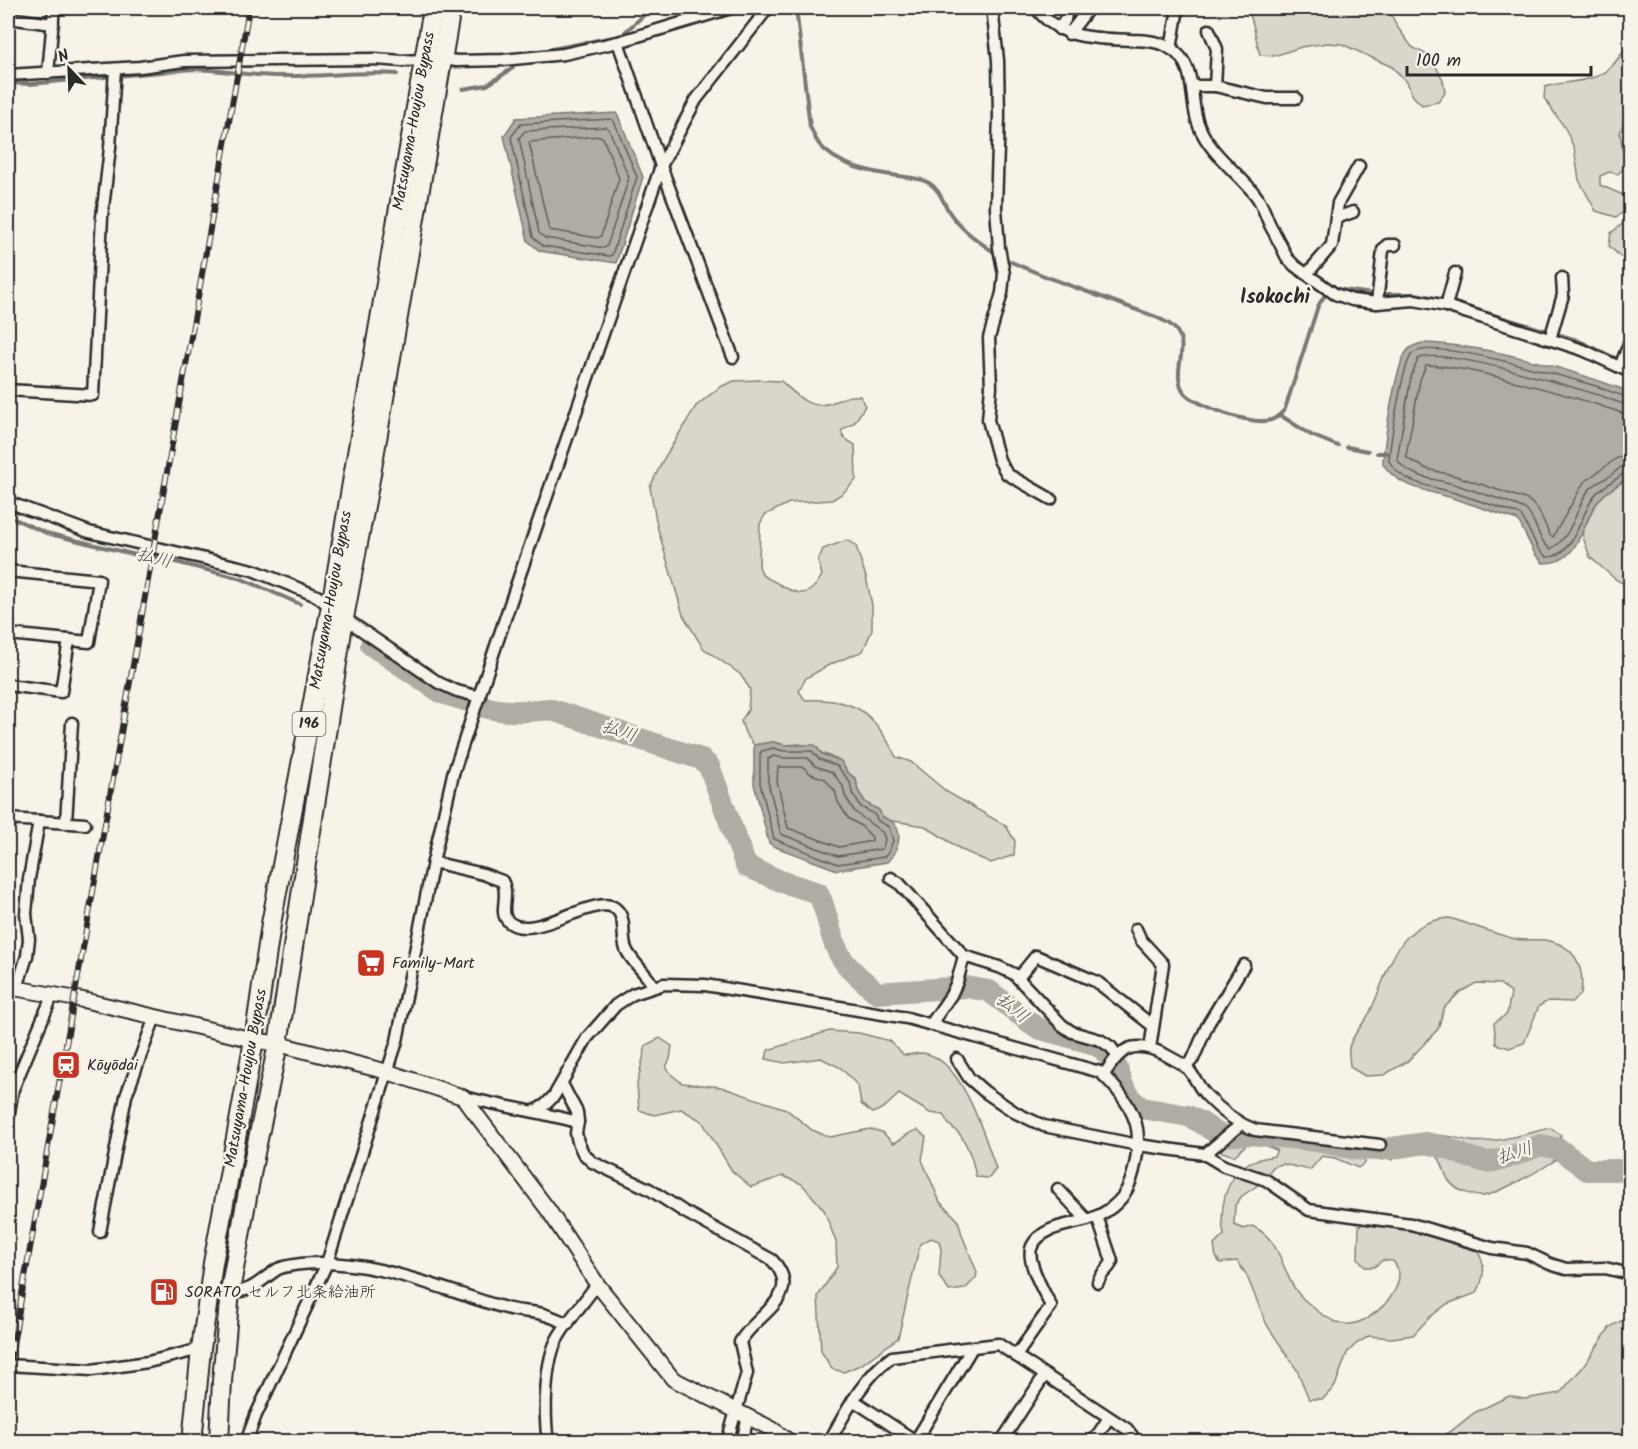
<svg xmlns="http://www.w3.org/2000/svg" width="1638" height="1449" font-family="Kalam,'Klee One',sans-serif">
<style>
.green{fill:#dad6cc;stroke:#82807c;stroke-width:1.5}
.water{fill:#afaca4;stroke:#7a7874;stroke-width:1.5}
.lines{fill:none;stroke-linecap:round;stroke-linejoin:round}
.shore{stroke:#605f5b;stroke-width:1.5}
.stream{stroke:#7a7874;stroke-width:4}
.river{stroke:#afaca4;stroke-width:22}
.street-casing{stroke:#2b2b2b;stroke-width:15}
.secondary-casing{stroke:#2b2b2b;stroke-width:18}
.highway-casing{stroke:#2b2b2b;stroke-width:22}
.street{stroke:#f7f3e8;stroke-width:10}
.secondary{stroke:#f7f3e8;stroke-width:14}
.highway{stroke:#f7f3e8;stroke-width:18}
.rail-casing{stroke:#2b2b2b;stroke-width:6}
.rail{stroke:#f7f3e8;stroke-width:4;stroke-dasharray:11;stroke-linecap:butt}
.labels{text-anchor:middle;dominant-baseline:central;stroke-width:5;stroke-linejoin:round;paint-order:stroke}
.shield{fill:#f7f3e8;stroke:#686764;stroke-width:1.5}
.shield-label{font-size:15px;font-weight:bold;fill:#2b2b2b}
.street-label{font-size:16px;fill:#2b2b2b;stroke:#f7f3e8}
.poi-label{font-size:16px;fill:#2b2b2b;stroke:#f7f3e8;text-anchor:start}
.water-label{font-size:18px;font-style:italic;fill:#53524f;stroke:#f7f3e8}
.quarter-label{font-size:20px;font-weight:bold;fill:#2b2b2b;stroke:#f7f3e8}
</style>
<rect width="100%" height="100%" fill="#f7f3e8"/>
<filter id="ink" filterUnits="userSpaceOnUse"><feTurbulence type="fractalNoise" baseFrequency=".0167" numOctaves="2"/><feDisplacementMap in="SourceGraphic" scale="12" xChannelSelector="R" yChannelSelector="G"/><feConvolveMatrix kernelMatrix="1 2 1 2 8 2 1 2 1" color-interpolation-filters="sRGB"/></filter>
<g filter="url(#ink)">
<g class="green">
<path d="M1247,8H1388L1398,28L1412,47L1431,57L1443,80L1445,93L1438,102L1422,105L1413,96L1407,82L1392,67L1342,44L1328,43L1301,47L1274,56L1260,55C1256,41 1253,17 1247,8Z"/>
<path d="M1630,41V105L1620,133L1624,160L1623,169L1618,174L1609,172L1600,176V185L1630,198L1629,208L1616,217L1596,211L1579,180L1574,148L1565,128L1544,98L1545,87C1563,81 1585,83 1602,74C1611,70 1625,49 1630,41Z"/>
<polygon points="1630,218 1630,264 1627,263 1609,246 1611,233"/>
<path d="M760,380L781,381C800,398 810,412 836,401C845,397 850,395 860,396L865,406L855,422L841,431L844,438L855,445L856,480L843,493L832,500L789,503L765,515L760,524L759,566L763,576C787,586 805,609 822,575L818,561L823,549L847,540L856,546L866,577L872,605V630L863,651L829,665L806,678L799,691L805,700C856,698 874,712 896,757L911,762L947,792L1006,826L1015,841L1014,855L991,863L962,850L925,826L887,820L882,817L879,810L866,803L858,791L856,779L847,772L841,761L800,744L785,745L773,742L754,745L745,733L741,721L748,710L750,689L740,674L703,648L683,615L657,526L650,487L663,460L696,406L720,387L734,381Z"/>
<path d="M1630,473V587L1615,579L1590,557L1582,534C1587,523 1591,508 1600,498C1609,487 1622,487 1630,473Z"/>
<path d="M1449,918C1471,924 1494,934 1516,939C1525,941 1535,939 1545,940C1575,945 1585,966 1581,994L1572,1002L1548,1001L1539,1006L1524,1043L1509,1048L1496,1044L1494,1023L1507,1014L1511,993L1500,984L1476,983L1459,993L1444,1008L1438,1029L1408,1061L1384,1075L1365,1076L1350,1067C1350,1061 1348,1054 1349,1048C1350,1038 1365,1022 1370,1012C1389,972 1395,922 1449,918Z"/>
<path d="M829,1031L859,1033L890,1041L904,1055C909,1055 917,1053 923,1053C962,1058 985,1137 996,1169L989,1178L976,1177C973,1162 970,1149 961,1136C954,1126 949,1129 944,1115L930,1113L899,1094L885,1107L873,1113L861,1104L858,1086L841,1068L821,1058L785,1063L766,1059L768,1050Z"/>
<path d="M660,1038L672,1046L670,1059L666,1067L672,1075L682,1083L721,1087L786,1109L812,1130L830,1137L870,1129L882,1132L893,1143C903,1140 908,1131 918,1130L926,1137L922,1160L940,1202L958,1220L962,1235L977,1272L976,1278L965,1289L949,1291L939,1276L941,1250L939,1241L931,1238L920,1244L898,1338L862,1364L844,1372L832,1369L821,1351L818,1296L837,1267L836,1242L824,1210L802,1184L783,1176L751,1187L732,1171L702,1121L681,1109L654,1115L639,1110L637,1084L646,1045Z"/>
<path d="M1550,1128L1561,1135L1558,1158C1548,1166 1491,1198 1480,1196C1474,1196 1463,1192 1458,1189C1445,1181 1446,1173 1441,1162C1439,1157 1433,1152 1429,1148L1420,1147L1392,1160L1386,1157L1388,1151C1411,1153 1413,1136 1434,1135C1448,1135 1459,1139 1471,1141C1493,1144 1529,1133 1550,1128Z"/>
<path d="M1230,1141L1305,1146L1365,1154V1163L1358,1168L1335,1158L1322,1156L1310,1170L1283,1164L1274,1166L1258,1185L1242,1196L1235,1205L1234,1225L1244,1229L1252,1226C1287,1242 1279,1280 1307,1302C1318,1312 1336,1327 1351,1324C1372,1321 1399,1296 1399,1274C1399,1269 1396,1265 1393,1261L1383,1260L1374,1267H1365L1358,1258L1359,1227L1365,1222L1400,1227L1477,1251C1487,1264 1484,1278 1477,1293L1447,1304L1430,1317L1413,1335L1392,1338L1369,1336L1356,1344L1347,1353L1335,1386L1323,1399H1309L1297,1370L1267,1325L1246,1274L1237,1261L1220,1263L1216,1257L1214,1245L1224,1235C1219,1210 1224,1180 1247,1164C1254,1159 1265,1158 1274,1156L1277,1150L1263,1145L1247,1144L1234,1156L1222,1152L1219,1145Z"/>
<polygon points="1630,1316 1630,1441 1427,1441 1450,1432 1474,1413 1509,1396 1524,1399 1560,1393 1583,1367 1610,1327"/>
</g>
<g class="water">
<polygon points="617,113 643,177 616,263 540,251 528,241 504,136 516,118"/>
<path d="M1423,343C1490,345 1568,369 1630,392V473C1623,485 1611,487 1602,497C1580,519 1583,564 1543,563L1535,554L1518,520C1496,513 1474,505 1452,498C1427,490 1399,488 1383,464C1384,443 1395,366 1407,351C1411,346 1417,344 1423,343Z"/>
<path d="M773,742L785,745H815L822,754L841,761L847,772L856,779L858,791L866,803L879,810L882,817C885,818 888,819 891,821C905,831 898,853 887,862L837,870L773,846L769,843L754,784V745Z"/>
</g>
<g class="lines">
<g class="shore">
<polygon points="611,119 614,121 637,177 612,255 609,256 543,246 533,237 511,137 521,124"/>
<polygon points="606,127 609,129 629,178 607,246 604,248 545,238 539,233 519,138 525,131"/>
<polygon points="600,136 603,138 619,178 601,236 598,238 549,230 529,142"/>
<path d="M1630,397C1619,396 1607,390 1596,386C1569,378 1429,336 1412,354C1402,366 1390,444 1389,461C1401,484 1433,486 1455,493C1477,500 1499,507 1521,515L1539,550L1547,557C1574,558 1581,512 1595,495C1603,485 1616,481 1625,472L1630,471"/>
<path d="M1630,405C1618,404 1607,397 1595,394C1565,385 1440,346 1418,359L1411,377L1397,459C1407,478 1438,479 1457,485C1479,493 1503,499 1525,509C1537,520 1537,539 1550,549C1572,539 1575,510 1588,491C1595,482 1606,480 1615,472C1621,467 1622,464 1630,464"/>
<path d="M1630,414L1622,413C1585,400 1547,389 1509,380C1482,373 1454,366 1426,365L1420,380L1406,456L1408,459L1427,469L1456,476L1528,500L1538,509L1550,535L1553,537L1584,482L1617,458L1630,454"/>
<polygon points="773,748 784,751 812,751 819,759 837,766 850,782 852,793 861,807 874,814 878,821 889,827 893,841 888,853 884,857 838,864 774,839 760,783 760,754 762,751"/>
<polygon points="774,756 783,758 808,758 815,766 832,772 843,786 845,796 855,812 883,833 885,840 882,849 838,856 781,834 768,782 768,759"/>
<polygon points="778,767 803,767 811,774 825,779 835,791 838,802 848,818 861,826 872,837 872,841 839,847 788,828 777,781"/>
</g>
<g class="stream">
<path d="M796,8L810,127C813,132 815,139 819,144C837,166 870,172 898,176C909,178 919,177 929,183C941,190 944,206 952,216C964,232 982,244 998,255"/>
<polyline points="625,32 652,8"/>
<polyline points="542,51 613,37"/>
<path d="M8,83L30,84L193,69C223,70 251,76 281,76C320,77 358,71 397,74"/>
<polyline points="463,89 487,85 513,68"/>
<path d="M1004,259L1047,277L1156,317C1161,320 1168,322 1172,326C1194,344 1169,371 1184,392C1195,406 1254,426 1271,420C1277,418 1281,414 1285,409L1318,306L1325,295L1337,289L1372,294H1416L1441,299L1577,340L1630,365"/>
<polyline points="1280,415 1311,435 1338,446"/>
<polyline points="1347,447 1368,451"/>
<polyline points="1377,453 1387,453"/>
<polyline points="8,516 46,533 132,554 156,557 242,579 300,604"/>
</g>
<g class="river">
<polyline points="371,645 442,693 471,702"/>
<path d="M481,706C504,713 525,712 549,709L701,759L709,766L746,866L783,882L818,893C829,914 829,940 843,960C851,972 867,983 877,993L966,987L989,991L1037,1028L1091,1043L1103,1049L1117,1068L1123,1086L1132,1100L1142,1108L1188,1116L1200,1122L1221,1136L1252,1134L1317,1141L1356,1149L1379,1150L1426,1143L1447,1148L1465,1156L1486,1162L1502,1160L1541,1145L1559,1149L1587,1170H1618L1630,1172"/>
</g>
<g class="street-casing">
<g id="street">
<polyline points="992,8 998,60 999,116 996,208 999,248 1004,274 1002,293 989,338 991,387 988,420 999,460 1007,474 1051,499"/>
<path d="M1036,8C1060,40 1095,38 1131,40C1144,40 1159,41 1170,48C1199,66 1188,100 1199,126C1210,153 1236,171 1254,193C1262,202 1265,214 1270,225C1276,236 1282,247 1287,258L1295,266L1335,294L1352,300L1377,303L1414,300L1446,306L1583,350L1630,372"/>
<polyline points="8,18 53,24"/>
<polyline points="1059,29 1065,20 1067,8"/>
<polyline points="1209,30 1217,49 1215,86"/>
<polyline points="1069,34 1089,8"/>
<polyline points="618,42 661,166 733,357"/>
<polyline points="1171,49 1178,8"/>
<polyline points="48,73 54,8"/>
<polyline points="8,75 140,67 184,61 375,59 402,61 442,59 457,61 503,60 564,54 618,42 731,8"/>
<polyline points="1193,86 1215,86 1267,98 1296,98"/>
<polyline points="1336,218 1353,212"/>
<polyline points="1307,274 1332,245 1338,203 1359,166"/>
<polyline points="1377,303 1383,250 1387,245 1395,245"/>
<polyline points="1446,306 1455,273"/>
<polyline points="1550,339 1563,295 1562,278"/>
<polyline points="1620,367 1630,341"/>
<polyline points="8,390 93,395 102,217 110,148 115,69"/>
<polyline points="8,502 89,532 253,570 317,596 344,618 439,683 457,691 480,697"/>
<polyline points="8,571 99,580 89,642 8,634"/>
<polyline points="8,685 61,692 69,640"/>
<polyline points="8,819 85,824"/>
<polyline points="66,823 72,723"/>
<path d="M433,862L483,874L502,881C510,894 499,911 507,920C529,946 597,891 616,909C627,918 621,937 626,949C632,963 646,972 653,986"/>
<polyline points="891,878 899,883 964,956 999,967 1014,974 1062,1025 1072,1032 1100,1040 1111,1047 1117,1056"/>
<polyline points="1136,929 1141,940 1163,964 1150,1048"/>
<polyline points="1018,978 1036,956 1097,982 1153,1026"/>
<polyline points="17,988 27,956 29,939 26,914 29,879 39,821"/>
<polyline points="931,1024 951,995 957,982 964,956"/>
<polyline points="957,1059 969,1078 985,1092 1016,1113 1044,1126 1138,1145 1204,1154 1224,1166 1266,1180 1309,1210 1411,1224 1492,1248 1527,1253 1550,1264 1566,1269 1605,1268 1630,1274"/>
<polyline points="1185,1067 1193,1059 1208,1024 1244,965"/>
<path d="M1104,1075C1120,1048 1133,1039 1164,1054C1172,1059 1181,1062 1188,1069C1195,1077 1199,1088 1206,1095C1220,1110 1237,1123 1255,1130L1380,1145"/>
<polyline points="562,1084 577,1112 578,1122"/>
<path d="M463,1097C501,1106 540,1112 578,1122L576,1133L578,1142L583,1153L592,1162L649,1189L683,1211L772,1260C806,1296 755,1314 740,1342L747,1373L727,1442"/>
<path d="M535,1111L545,1105L554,1096L587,1038L616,1005L633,994L664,984L705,985L907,1018L1100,1072C1114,1085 1129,1102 1135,1121C1142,1140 1135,1179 1123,1196C1117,1204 1106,1212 1098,1216C1077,1226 1044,1223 1032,1246C1025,1260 1044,1292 1051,1306L1016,1356"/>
<polyline points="8,1118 13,1089 53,994"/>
<polyline points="1204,1155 1240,1125"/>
<polyline points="1058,1189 1087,1220"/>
<path d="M1097,1216L1112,1261C1110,1269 1101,1272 1098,1282"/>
<polyline points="100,1232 126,1096 155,1017"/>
<path d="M230,1291C252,1294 261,1279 278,1269C284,1266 294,1265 301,1264C370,1257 437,1288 502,1307C514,1311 526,1311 538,1313C549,1315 559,1320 568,1324"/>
<polyline points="8,1365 92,1370 148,1362 201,1349"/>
<polyline points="853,1400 917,1442"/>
<polyline points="916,1440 972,1348"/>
<polyline points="246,1442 256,1415 327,1263 397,1041 433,862 453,774 516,586 661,166 696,100 768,8"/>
<path d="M548,1442C544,1415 544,1360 559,1336C570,1318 585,1301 597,1284"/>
<polyline points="742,1442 748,1417"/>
<path d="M829,1442C846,1412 863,1377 892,1357L998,1344L1127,1429L1137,1442"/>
<polyline points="1001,1442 1044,1376"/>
<polyline points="1093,1442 1108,1419"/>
</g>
</g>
<g class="secondary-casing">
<polyline id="secondary" points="8,987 83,1000 254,1040 278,1044 388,1072 463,1097 549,1211 597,1284 673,1379 772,1429 790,1442"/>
</g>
<g class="highway-casing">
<g id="highway">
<polyline points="192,1442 201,1349 213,1263 254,1040 271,924 331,606 433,8"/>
<polyline points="219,1442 222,1381 230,1291 255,1153 278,1044 344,618 371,474 451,8"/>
</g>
</g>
<use href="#street" class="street"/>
<use href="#secondary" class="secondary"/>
<use href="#highway" class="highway"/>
<g class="rail-casing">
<polyline id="rail" points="8,1373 249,8"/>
</g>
<use href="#rail" class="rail"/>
</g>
</g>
<defs>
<g id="supermarket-square" transform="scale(1.5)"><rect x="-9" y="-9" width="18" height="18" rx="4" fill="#c8321e" stroke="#f7f3e8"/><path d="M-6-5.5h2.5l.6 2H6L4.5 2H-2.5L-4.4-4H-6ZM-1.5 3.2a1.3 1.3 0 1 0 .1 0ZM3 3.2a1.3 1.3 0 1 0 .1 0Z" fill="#fff"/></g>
<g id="station-square" transform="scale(1.5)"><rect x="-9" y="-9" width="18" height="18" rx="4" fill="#c8321e" stroke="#f7f3e8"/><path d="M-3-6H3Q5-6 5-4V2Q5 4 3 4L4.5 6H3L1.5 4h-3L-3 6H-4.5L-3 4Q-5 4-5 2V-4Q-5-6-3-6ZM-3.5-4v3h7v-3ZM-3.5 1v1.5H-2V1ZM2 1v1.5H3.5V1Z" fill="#fff"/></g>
<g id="fuel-square" transform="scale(1.5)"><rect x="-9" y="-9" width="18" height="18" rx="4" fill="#c8321e" stroke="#f7f3e8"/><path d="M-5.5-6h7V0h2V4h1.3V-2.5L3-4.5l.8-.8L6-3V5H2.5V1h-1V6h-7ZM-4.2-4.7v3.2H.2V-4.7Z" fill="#fff"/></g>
</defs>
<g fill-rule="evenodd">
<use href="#supermarket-square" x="371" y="963"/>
<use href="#station-square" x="66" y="1065"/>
<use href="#fuel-square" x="164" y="1292"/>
</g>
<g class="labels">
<rect class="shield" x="292.5" y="712" width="33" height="24" rx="4.5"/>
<g class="shield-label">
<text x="309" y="724">196</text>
</g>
<g class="street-label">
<text transform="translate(414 121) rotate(-80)">Matsuyama-Houjou Bypass</text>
<text transform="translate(331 600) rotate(-80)">Matsuyama-Houjou Bypass</text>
<text transform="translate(246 1078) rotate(-80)">Matsuyama-Houjou Bypass</text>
</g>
<g class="poi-label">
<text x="392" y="963">Family-Mart</text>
<text x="87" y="1065">Kōyōdai</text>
<text x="185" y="1292">SORATO セルフ北条給油所</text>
</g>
<g class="water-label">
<text transform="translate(154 559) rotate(13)">払川</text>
<text transform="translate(619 732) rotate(18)">払川</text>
<text transform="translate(1012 1009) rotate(38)">払川</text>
<text transform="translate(1515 1154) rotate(-18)">払川</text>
</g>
<g class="quarter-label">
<text x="1275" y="298">Isokochi</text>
</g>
</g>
<rect width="1638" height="1449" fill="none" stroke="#f7f3e8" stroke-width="30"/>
<rect x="15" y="15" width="1608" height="1419" fill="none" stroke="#2b2b2b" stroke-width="2" filter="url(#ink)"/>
<g transform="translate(69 69) rotate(337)" stroke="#f7f3e8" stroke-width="4.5" paint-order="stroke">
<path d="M0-4.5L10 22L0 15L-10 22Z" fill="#2b2b2b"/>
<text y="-9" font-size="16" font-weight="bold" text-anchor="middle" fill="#2b2b2b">N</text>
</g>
<path d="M1407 66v9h184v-9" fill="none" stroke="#2b2b2b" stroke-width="3"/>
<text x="1416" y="66" font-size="18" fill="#2b2b2b" stroke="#f7f3e8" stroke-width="4.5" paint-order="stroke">100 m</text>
</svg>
